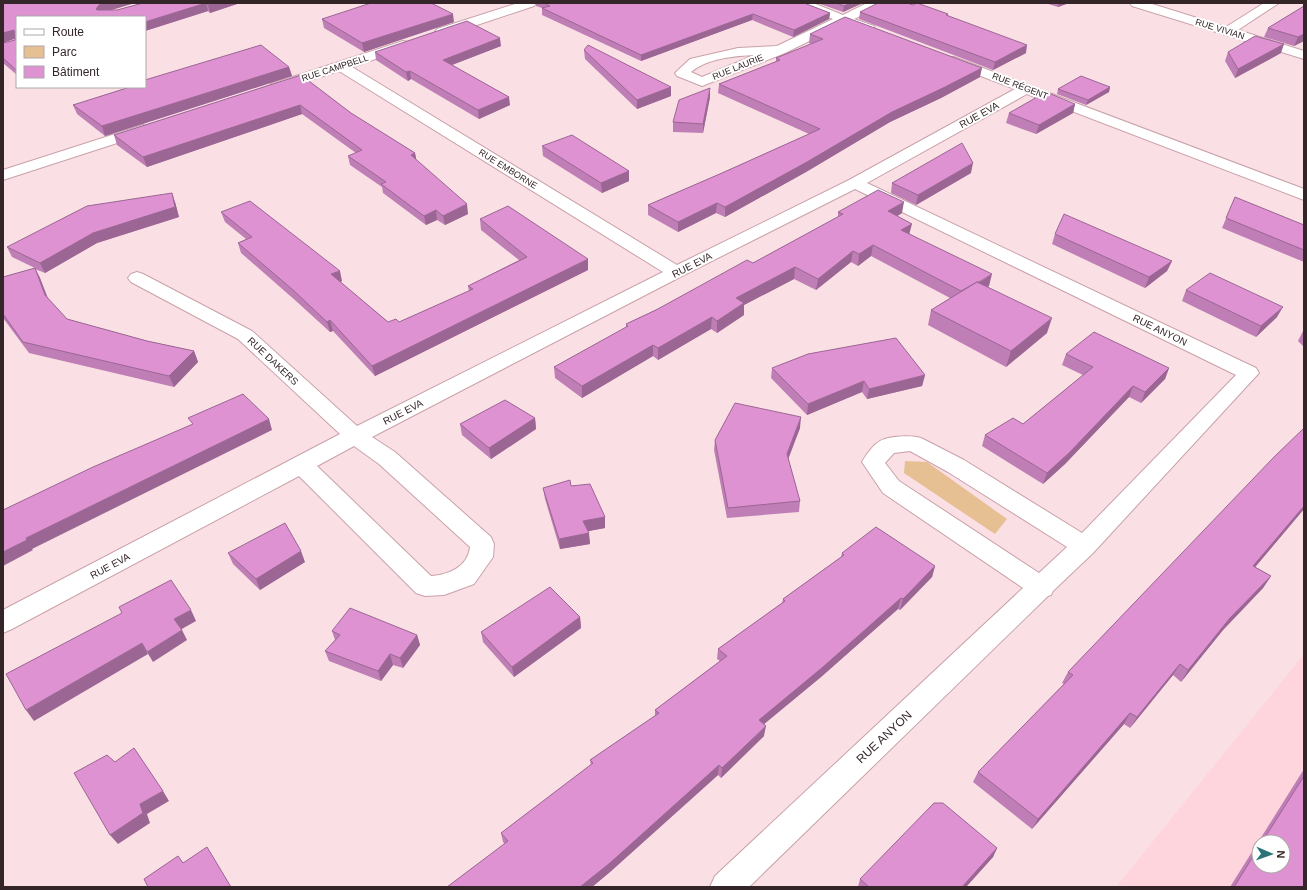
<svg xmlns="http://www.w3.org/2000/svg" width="1307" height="890" font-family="Helvetica,sans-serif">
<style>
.built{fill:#fed5dd;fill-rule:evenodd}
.green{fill:#e6bf92}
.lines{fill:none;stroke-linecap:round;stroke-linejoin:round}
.street-casing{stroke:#c9a1a9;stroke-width:2}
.street{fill:#fff;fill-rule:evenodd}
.wall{fill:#bf7eb5;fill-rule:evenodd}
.shaded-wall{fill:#9b6693}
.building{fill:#de92d2;stroke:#9b6693}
.labels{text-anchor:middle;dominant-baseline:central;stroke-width:4;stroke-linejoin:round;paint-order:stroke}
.far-street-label{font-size:9px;fill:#342528;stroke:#fff}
.street-label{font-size:10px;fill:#342528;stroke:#fff}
.near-street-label{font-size:12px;fill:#342528;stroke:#fff}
</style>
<rect width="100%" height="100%" fill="#fae0e5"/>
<path class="built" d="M1304,654V887H1116ZM1259,842H1283V866H1259Z"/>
<polygon class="green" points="905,461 927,462 1007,519 995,534 904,473"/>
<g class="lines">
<g class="street-casing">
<g id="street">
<polygon points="518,3 536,3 534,6 447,35 437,35 435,32 437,29"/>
<path d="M796,3H813L843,15L867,3H883L881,6L854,19L874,26L875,29L874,32H864L844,24L785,53L702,86L677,76L675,73L690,59L738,48L777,46L833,19L798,6ZM755,55L702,77L691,72C708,58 735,56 755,55Z"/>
<polygon points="1130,3 1149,3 1226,27 1264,3 1279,3 1238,30 1304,51 1304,59 1132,6"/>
<path d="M403,41L408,42L410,45L408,48L352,67L677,265L849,180L1015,89L949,64L947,61L949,58L954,57L1304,189V200L1027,94L867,183L1256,368L1259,373L1093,553L1053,591L1051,595L1048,596L749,887H710L715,876L1023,588L883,493L862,462C866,455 873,445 880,441C889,436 912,435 921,438L964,460L1082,533L1236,375L855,189L682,276L372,437L395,452L491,537L494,544L493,557L474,584L444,595L425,596L416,593L299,476L12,629L3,633V610L340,434L238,339L131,282L128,278L131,274L137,272L143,274L252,331L357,426L663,272L339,71L276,91L271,90L269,87L271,84ZM354,446L379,464L470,547C468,567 448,575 431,576L317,466ZM910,451L948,472L1067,547L1039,573L899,481L885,463L894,453Z"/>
<polygon points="143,125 148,127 151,130 148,133 3,180 3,170"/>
</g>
</g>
<use href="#street" class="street"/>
</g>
<g class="wall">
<polygon points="3,3 109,10 117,10 143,3 240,3 210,13 208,11 145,31 145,17 17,17 17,75 3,63 3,43 15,40"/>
<polygon points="536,3 804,3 830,13 829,19 793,37 752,20 641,61 542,15 542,8 536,6"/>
<polygon points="817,3 863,3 843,12"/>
<polygon points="1045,3 1069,3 1058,7"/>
<polygon points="1304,6 1304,41 1294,46 1264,37 1268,28"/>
<polygon points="860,12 947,16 1026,53 993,70 859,19"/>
<polygon points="322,19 454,22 364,52 324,28"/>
<polygon points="810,34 980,77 941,98 890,122 806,172 725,217 716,213 678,232 648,215 648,205 722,173 809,134 718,93 719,84 776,62 776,58 811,44 809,43"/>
<polygon points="501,46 452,65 510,105 479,119 411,79 408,81 376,60 375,52"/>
<polygon points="584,50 671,87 671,96 637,109 585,59"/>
<polygon points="1228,52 1281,53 1235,78 1225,61"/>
<polygon points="289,67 292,76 105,136 77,114 73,105 130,87"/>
<polygon points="301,75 351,113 415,153 416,160 468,214 445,225 437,220 426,225 383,193 382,187 350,165 348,156 356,153 302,114 147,167 117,145 114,135"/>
<polygon points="1110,87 1109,92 1086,105 1057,94 1058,89"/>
<polygon points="710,97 703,133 673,132 673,122"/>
<polygon points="1075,104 1073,113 1036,134 1006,123 1009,113"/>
<polygon points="542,146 629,171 629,181 602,193 543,156"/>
<polygon points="971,173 916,205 891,193 892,183"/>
<polygon points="1235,197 1304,225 1304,262 1222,228"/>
<polygon points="175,202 179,217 97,243 45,273 35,269 40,278 47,298 67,319 147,341 194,351 198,362 174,387 29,353 3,318 3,277 35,268 12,257 7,247"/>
<polygon points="221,212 342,281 340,282 388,322 399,322 469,291 468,286 519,260 481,230 480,219 588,270 375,376 333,331 330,332 296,301 241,253 238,243 246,239 225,222"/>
<polygon points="838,212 902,213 897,216 910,234 989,286 987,287 1047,333 1006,367 928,325 931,310 950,298 871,256 858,266 851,262 816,290 794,279 744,305 744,315 717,333 711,329 658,360 653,356 582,398 555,378 554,367 626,328 626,324 753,263 838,217"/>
<polygon points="1055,234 1172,261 1167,271 1145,288 1052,244"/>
<polygon points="1186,290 1277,317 1256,337 1182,301"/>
<polygon points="1303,331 1304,331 1304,347 1298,341"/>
<polygon points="1066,354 1169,368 1165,379 1141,403 1129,397 1065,464 1043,484 982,446 985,435 1023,424 1083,375 1062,365"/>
<polygon points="772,368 925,375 922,386 867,399 862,392 807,415 771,378"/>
<polygon points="535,418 536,429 491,459 462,435 460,424"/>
<polygon points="800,428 788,458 800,501 799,512 727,518 714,450 715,440"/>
<polygon points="1304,428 1304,509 1255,567 1271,576 1263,588 1223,630 1181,682 1173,675 1130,728 1124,724 1032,829 973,782 978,772 1064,684 1062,683 1068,672"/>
<polygon points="571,486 605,517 605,528 588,531 590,544 560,549 545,499 543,488"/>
<polygon points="228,553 305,562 260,590 233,564"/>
<polygon points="842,553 935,566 932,577 900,610 898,609 821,677 764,724 764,736 721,778 718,775 610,872 592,887 447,887 505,844 503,842 501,833 591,765 590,760 655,716 655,710 720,661 717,659 718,649 782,603 783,599 841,557"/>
<polygon points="580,617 581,628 514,677 483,642 481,632"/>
<polygon points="332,631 417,635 420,645 403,668 393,665 381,681 329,661 325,651 335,640"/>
<path d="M1304,769V887H1230ZM1259,842H1283L1259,866Z"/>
<polygon points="997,848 993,857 966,887 858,887 860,879"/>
</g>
<g class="shaded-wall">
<polygon points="104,3 135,3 102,13 99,17 96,9 99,5"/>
<polygon points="206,3 208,11 145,31 145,22"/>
<polygon points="213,3 240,3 210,13 208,5"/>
<polygon points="850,3 863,3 843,12 844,6"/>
<polygon points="1059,3 1069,3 1058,7"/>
<polygon points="830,13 829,19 793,37 794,30"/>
<polygon points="453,14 454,22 364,52 362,43"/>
<polygon points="753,14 752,20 641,61 641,55"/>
<polygon points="14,30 17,38 3,43 3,33"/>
<polygon points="1304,34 1304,41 1294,46 1298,37"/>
<polygon points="500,38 501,46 444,68 443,60"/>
<polygon points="1284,44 1281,53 1235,78 1238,69"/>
<polygon points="1027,45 1026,53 993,70 995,62"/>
<polygon points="289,67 292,76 105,136 102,126"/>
<polygon points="982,68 980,77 941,98 890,122 806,172 725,217 725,207 892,112"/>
<polygon points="410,71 411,79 408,81 406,72"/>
<polygon points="671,87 671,96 637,109 637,100"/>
<polygon points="1110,87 1109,92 1086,105 1088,100"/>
<polygon points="710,88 710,97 703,133 703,124"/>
<polygon points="509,97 510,105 479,119 478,110"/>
<polygon points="1075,104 1073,113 1036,134 1039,125"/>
<polygon points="300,105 302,114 147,167 143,157"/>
<polygon points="415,153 417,163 411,155"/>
<polygon points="973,163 971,173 916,205 918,195"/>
<polygon points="629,171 629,181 602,193 601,183"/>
<polygon points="172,193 175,202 179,217 97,243 45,273 40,263 93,233"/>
<polygon points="904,202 902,213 886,223 888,211"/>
<polygon points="717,203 716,213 678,232 678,222"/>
<polygon points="467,204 468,214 445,225 443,216"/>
<polygon points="436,210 437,220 426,225 424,216"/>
<polygon points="912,224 909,235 901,230"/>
<polygon points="873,245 871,256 858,266 859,254"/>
<polygon points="853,251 851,262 816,290 818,279"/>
<polygon points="588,259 588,270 375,376 372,366"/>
<polygon points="1172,261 1167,271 1145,288 1149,277"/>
<polygon points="795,267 794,279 744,305 744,315 717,333 717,321 736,298"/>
<polygon points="35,268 40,278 51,306 45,295"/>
<polygon points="340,271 342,281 334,285 331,274"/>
<polygon points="992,274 989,286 961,304 964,293"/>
<polygon points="1283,307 1277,317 1256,337 1261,326"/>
<polygon points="712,317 711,329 658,360 658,348"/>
<polygon points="1052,318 1047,333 1006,367 1011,351"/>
<polygon points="330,320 333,331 330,332 327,322"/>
<polygon points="653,345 653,356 582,398 582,386"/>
<polygon points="194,351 198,362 174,387 169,376"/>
<polygon points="1169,368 1165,379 1141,403 1145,392"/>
<polygon points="925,375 922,386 867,399 869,389"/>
<polygon points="864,381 862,392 807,415 808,404"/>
<polygon points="1133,386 1129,397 1065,464 1043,484 1047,473"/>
<polygon points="801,417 800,428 786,465 787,454"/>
<polygon points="535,418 536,429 491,459 489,448"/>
<polygon points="269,419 272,430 32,549 33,550 3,566 3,552 26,538"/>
<polygon points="1304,506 1304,509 1246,578 1253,566"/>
<polygon points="605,517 605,528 584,532 583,521"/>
<polygon points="589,533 590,544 560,549 559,539"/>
<polygon points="301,551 305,562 260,590 256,579"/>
<polygon points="935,566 932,577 900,610 903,599"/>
<polygon points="1271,576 1263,588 1223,630 1181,682 1188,670 1230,618"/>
<polygon points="901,598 898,609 821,677 757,730 759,720"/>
<polygon points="191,610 196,621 180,630 174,619"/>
<polygon points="580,617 581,628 514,677 512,667"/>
<polygon points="182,630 187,640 153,662 147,652"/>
<polygon points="417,635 420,645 403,668 400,658"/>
<polygon points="142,643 148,654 34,721 26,710"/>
<polygon points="390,654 393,665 381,681 378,671"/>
<polygon points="1180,664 1173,675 1130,728 1137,717"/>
<polygon points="1130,713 1124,724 1032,829 1038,819"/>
<polygon points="766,726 764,736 721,778 722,768"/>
<polygon points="719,765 718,775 610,872 592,887 580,887"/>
<polygon points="163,791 169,801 147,814 150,823 118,844 110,835 140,804"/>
<polygon points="997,848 993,857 966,887 962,887"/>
</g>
<g class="building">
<polygon points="3,3 104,3 99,5 96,9 97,10 117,10 143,3 213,3 208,5 206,3 145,22 145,17 17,17 17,69 16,70 3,58 3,43 15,40 14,30 3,33"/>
<polygon points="371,3 431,3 453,14 362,43 322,19"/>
<polygon points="544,3 804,3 830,13 794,30 753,14 641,55 542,8 550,6"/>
<polygon points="836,3 850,3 844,6"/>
<polygon points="878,3 907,3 913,5 917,3 948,14 946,15 1027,45 995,62 860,12"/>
<polygon points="1304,6 1304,34 1298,37 1268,28"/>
<polygon points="845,17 982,68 943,88 892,112 807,162 725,207 717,203 678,222 648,205 722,173 820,129 719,84 780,60 776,58 823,39 810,34"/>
<polygon points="467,21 500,38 443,60 509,97 478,110 410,71 406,72 375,52"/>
<polygon points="1255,36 1284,44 1238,69 1228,52"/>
<polygon points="261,45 289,67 102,126 73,105 130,87 145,87 145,80"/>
<polygon points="588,45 671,87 637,100 584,50"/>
<polygon points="301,75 351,113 415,153 411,155 467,204 443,216 436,210 424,216 381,184 386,182 348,156 362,150 300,105 143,157 114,135"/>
<polygon points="1081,76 1110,87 1088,100 1058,89"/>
<polygon points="710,88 703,124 673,122 679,100"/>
<polygon points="1046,92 1075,104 1039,125 1009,113"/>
<polygon points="572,135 629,171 601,183 542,146"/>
<polygon points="962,143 973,163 918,195 892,183"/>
<polygon points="878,190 904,202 888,211 912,224 901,230 992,274 979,282 977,282 961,291 873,245 859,254 853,251 818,279 795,267 736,298 744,303 717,321 712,317 658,348 653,345 582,386 554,367 628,326 626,324 656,310 747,260 753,263 843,214 838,212"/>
<polygon points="172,193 175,207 93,233 40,263 7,247 87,206"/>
<polygon points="1235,197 1304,225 1304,250 1226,218"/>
<polygon points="250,201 340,271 331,274 388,322 396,319 399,322 473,289 468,286 527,257 480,219 508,206 588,259 372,366 330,320 327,322 293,290 238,243 252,237 221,212"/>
<polygon points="1064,214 1172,261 1149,277 1055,234"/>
<polygon points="35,268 45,295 67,319 147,341 194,351 169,376 23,342 3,314 3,277"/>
<polygon points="1210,273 1283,307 1261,326 1186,290"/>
<polygon points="977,282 1052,318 1011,351 931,310"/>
<polygon points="1094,332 1169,368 1145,392 1133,386 1069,453 1047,473 985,435 1013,418 1023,424 1093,367 1066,354"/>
<polygon points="896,338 925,375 869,389 864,381 808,404 772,368 808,354"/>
<polygon points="243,394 269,419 26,538 27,540 3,552 3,510 93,467 193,424 188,418"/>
<polygon points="505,400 535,418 489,448 460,424"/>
<polygon points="735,403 801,417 787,454 800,501 728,508 715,440"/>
<polygon points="1304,428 1304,506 1253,566 1271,576 1230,618 1188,670 1180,664 1137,717 1130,713 1038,819 978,772 1073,675 1068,672 1274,457"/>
<polygon points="570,480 571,486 590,484 605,517 583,521 589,533 559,539 543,488"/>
<polygon points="285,523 301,551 256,579 228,553"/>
<polygon points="876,527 935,566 903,599 901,598 823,667 759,720 766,726 722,768 719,765 610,863 580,887 447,887 508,841 501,833 593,763 590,760 659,713 655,710 727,656 718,649 785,601 783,599 844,555 842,553"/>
<polygon points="171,580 191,610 174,619 182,630 147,652 142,643 26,710 6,674 122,613 119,607"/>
<polygon points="550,587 580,617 512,667 481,632"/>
<polygon points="350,608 417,635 400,658 390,654 378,671 325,651 340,635 332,631"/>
<polygon points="134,748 163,791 140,804 143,813 110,835 74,773 107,755 115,762"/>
<polygon points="1304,776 1304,887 1234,887 1259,847 1259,866 1283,866 1283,842 1262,842"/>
<polygon points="934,803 943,803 997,848 962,887 869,887 860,879"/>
<polygon points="207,847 231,887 148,887 144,879 178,856 183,863"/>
</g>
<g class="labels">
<g class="far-street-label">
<text transform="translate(1220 29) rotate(17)">RUE VIVIAN</text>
<text transform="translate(738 67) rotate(-22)">RUE LAURIE</text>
<text transform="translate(335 68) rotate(-18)">RUE CAMPBELL</text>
<text transform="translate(1020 86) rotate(21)">RUE RÉGENT</text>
<text transform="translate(508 169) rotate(32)">RUE EMBORNE</text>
</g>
<g class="street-label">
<text transform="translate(979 115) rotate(-29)">RUE EVA</text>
<text transform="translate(692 265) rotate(-27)">RUE EVA</text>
<text transform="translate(1160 330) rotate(26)">RUE ANYON</text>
<text transform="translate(273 361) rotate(43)">RUE DAKERS</text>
<text transform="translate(403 412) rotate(-27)">RUE EVA</text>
<text transform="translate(110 566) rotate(-28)">RUE EVA</text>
</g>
<g class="near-street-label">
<text transform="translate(884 737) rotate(-43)">RUE ANYON</text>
</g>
</g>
<rect width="1307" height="890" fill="none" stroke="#342528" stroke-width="8"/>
<rect x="16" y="16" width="130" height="72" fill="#ffffff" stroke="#aea8a9"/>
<rect x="24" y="29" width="20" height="6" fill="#ffffff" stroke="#aea8a9"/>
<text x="52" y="36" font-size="12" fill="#342528">Route</text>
<rect x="24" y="46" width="20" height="12" fill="#e6bf92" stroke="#aea8a9"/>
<text x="52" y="56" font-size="12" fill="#342528">Parc</text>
<rect x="24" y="66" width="20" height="12" fill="#de92d2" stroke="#aea8a9"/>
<text x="52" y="76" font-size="12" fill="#342528">Bâtiment</text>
<g transform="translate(1271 854) rotate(92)"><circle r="19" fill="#ffffff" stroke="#aea8a9"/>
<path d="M0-3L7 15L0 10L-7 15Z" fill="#2b757a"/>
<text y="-6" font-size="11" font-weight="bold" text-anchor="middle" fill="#342528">N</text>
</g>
</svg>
